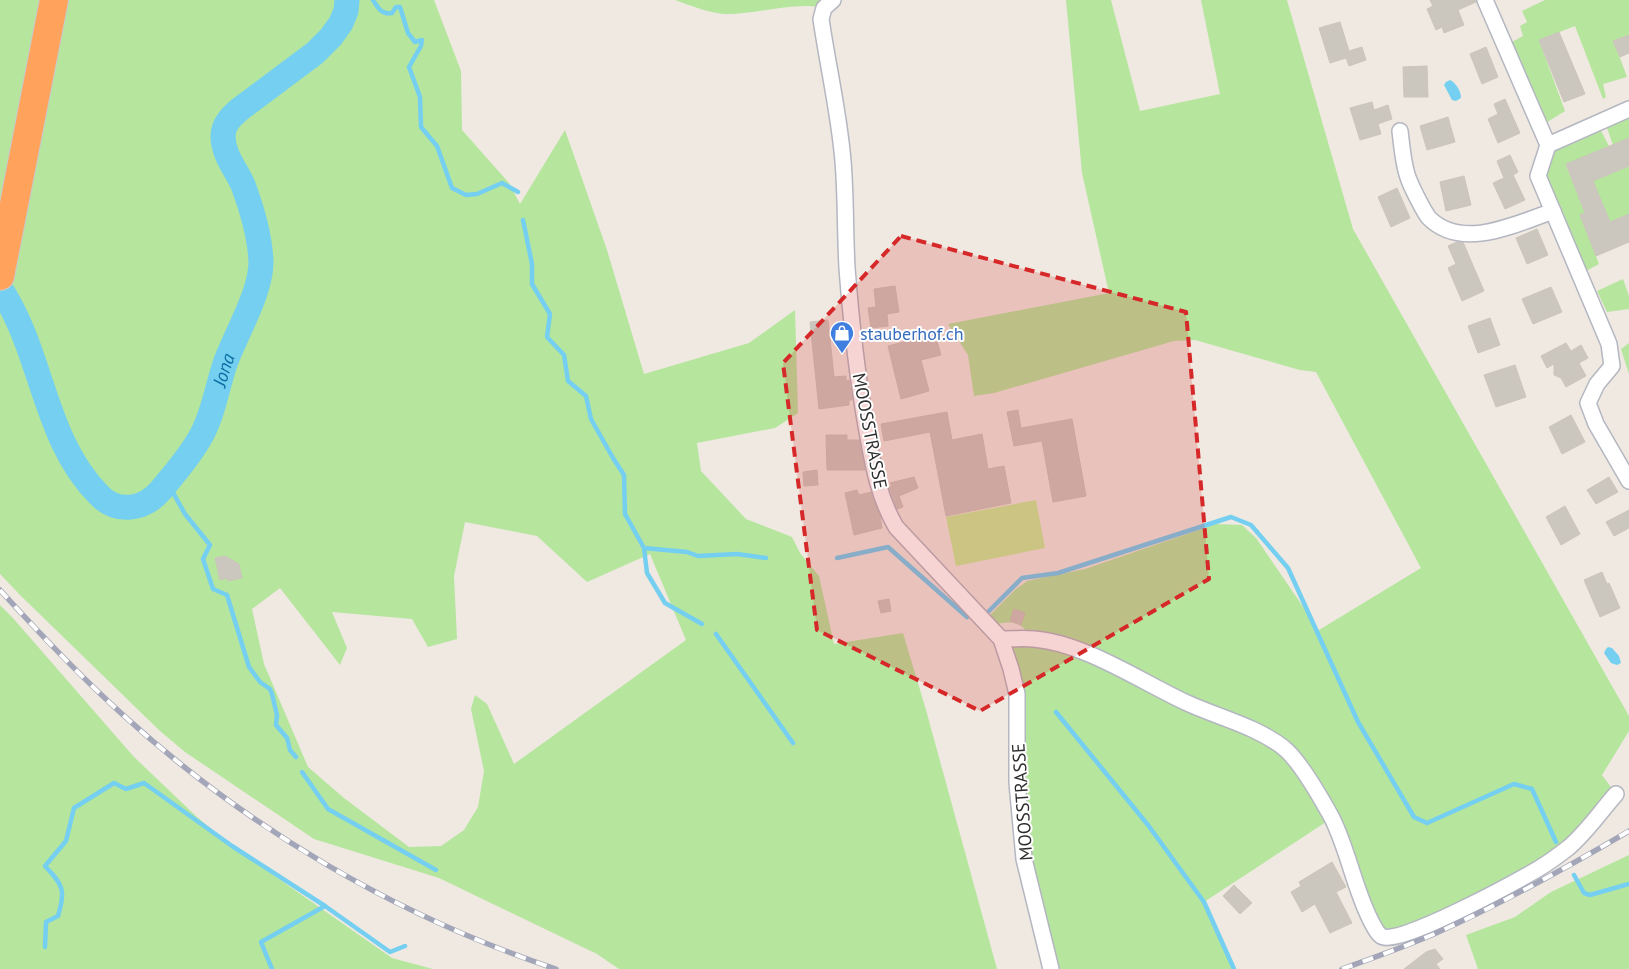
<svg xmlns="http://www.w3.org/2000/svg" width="1629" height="969" font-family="'PT Sans',sans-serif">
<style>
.green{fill:#b6e59e;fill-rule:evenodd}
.pitch{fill:#c9ec9a}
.water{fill:#75cff0}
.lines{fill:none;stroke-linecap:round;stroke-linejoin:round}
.stream{stroke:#75cff0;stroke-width:4.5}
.river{stroke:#75cff0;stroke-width:25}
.building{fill:#cbc7bf;stroke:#cbc5ba}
.street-casing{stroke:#b4b7c1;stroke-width:18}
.highway-casing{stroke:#c9c9c9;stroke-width:30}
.street{stroke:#fff;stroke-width:15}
.highway{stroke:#ffa35c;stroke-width:28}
.rail-casing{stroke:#a3a6b8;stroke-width:5.5}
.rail{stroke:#fff;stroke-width:4;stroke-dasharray:11;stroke-linecap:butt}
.marked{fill:#d62828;fill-opacity:0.2;stroke:#d62828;stroke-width:4;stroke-dasharray:10 6;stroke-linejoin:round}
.labels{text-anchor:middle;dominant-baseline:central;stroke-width:4;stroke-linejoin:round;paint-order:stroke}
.shop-label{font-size:18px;fill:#366cbe;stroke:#fff;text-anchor:start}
.street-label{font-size:18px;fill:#2e2e2e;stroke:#fff}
.water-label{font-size:19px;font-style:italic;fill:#0d6fa3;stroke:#fff}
</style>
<rect width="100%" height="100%" fill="#efe9e1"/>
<g class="green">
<path d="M0,0H434L461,71L462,130L509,183L520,204L565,130L607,250L644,374L749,343L795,310L798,413L775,428L697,443L701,471L746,519L792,537L800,553L819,576L834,644L903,633L926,710L997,969H619L597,954L439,878L314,839L185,752L160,731L20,595L0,574ZM465,522L537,536L587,582L650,554L686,640L514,764L487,704L475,695L471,709L484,771L478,807L464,830L441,846L409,847L344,798L308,767L264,664L252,609L280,588L340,665L347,648L332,612L412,619L428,647L457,639L454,576Z"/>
<path d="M675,0H833L824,8C794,1 756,15 724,14C709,13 689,5 675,0Z"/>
<path d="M1066,0H1111L1140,111L1220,94L1201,0H1287L1353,229L1629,716V731L1602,775L1616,794L1558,857L1382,937L1332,818L1204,902L1232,969H1051L1024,859L1017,694L1001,639L1034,638C1020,624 1018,620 997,624L990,615L1015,590L1027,581L1085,569L1216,524L1242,525L1256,538L1319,630L1421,568L1316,372L1300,370L1195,340L1174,341L994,393L974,396L968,355L948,324L1109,293L1082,173Z"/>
<polygon points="1545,0 1629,0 1629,35 1614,42 1627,77 1603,84 1606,97 1603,99 1575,26 1539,40 1565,111 1544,124 1510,43 1523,36 1520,26 1527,22 1522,11"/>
<polygon points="1629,114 1629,138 1613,145 1606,125"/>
<path d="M1600,129L1609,146L1566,165L1585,213L1580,215L1599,264L1586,271L1545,174C1547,169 1548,163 1550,159C1560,141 1583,136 1600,129Z"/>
<polygon points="1629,166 1629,214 1610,222 1593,181"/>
<polygon points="1623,279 1629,296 1629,309 1607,312 1597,291"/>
<polygon points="1629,343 1629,374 1621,349"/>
<polygon points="0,605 12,617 134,757 197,817 232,846 392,958 433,969 0,969"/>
<polygon points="1629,855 1629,969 1478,969 1466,935 1515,917 1551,892"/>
</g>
<polygon class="pitch" points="1036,500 1045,548 956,566 946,517"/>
<g class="water">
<path d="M1450,80C1456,83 1461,91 1461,98L1456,101L1452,100L1444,85L1446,82Z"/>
<polygon points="1608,647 1612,648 1619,656 1621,663 1617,665 1611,663 1604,653 1606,649"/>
</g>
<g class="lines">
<g class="stream">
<path d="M373,0C378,8 382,15 392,13L396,7H400L408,33L415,42L422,40L421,46L409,67L420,97L421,127L437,146L452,188L466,195L477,194L502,183L518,192"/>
<polyline points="523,220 532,264 532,284 550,314 547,337 564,355 568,381 586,396 591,419 613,458 624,475 625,514 644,548 687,552 698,556 737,554 766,558"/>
<polyline points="167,482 185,514 210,545 203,559 213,589 227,595 249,667 260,682 270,689 272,694 277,715 276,725 287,738 290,750 296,757"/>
<polyline points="644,548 647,573 665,603 702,624"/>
<polyline points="837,558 888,547 967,617"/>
<polyline points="989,611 1022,578 1058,573 1231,517 1251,525 1288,568 1358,722 1414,817 1427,823 1514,784 1532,789 1556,842"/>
<polyline points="716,634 793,743"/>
<polyline points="1056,712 1148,825 1204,902 1234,969"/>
<polyline points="302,772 328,809 436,870"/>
<polyline points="1574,875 1584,893 1590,895 1629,884"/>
<path d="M45,947L46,922L58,916C66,890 63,885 45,866L66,841L74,808L114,783L126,789L144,783L232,846L325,906L390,952L405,946"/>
<polyline points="272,969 261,942 325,906"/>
</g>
<path class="river" id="s1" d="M0,288C43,352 43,439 99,495C117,514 144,510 161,490C175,473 191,455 201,436C214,413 217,386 226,361C237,332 261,292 261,262C260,236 252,209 243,185C236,169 223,155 223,136C223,124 232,116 240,109L315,53L331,37L341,23L346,11L347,0"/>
</g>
<g class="building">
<polygon points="1430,0 1476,0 1476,2 1458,10 1464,25 1444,33 1442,27 1436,30 1427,9 1433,6"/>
<polygon points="1340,22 1349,51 1362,47 1366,60 1349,66 1346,58 1330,63 1319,28"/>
<polygon points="1559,32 1585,94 1564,102 1539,40"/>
<polygon points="1629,35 1629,53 1620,57 1613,41"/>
<polygon points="1486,47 1498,77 1482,84 1470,54"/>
<polygon points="1427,66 1428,97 1404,97 1403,67"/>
<polygon points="1505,99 1520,133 1498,143 1488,119 1498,114 1494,104"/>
<polygon points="1372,102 1374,110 1388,105 1392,119 1378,124 1381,134 1360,140 1350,108"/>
<polygon points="1448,117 1455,142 1427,150 1420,126"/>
<polygon points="1629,138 1629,166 1593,181 1610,222 1629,214 1629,242 1596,256 1580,215 1585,213 1566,164"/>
<polygon points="1510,155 1518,172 1513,175 1525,200 1505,209 1493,183 1504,178 1497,161"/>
<polygon points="1464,176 1471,205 1446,211 1440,182"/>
<polygon points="1397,188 1410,218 1391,227 1378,197"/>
<polygon points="1537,229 1548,255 1527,264 1516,238"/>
<polygon points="1457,242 1463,242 1484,291 1462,301 1448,268 1456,264 1448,246"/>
<polygon points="895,286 899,312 887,314 888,326 871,328 868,308 876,307 874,289"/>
<polygon points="1551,287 1562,312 1533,324 1522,299"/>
<polygon points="1490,318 1500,345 1478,353 1468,326"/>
<polygon points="828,320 834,377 846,376 846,381 849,380 852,400 849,400 849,405 819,409 810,322"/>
<polygon points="935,334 941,355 921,360 929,391 901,399 888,346"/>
<polygon points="1566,343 1571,351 1581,345 1588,358 1579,363 1586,376 1566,387 1561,378 1554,375 1554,364 1547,368 1541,356"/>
<polygon points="1515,365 1526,397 1496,407 1484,375"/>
<polygon points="1018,410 1021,428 1072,419 1086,496 1053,502 1042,441 1014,446 1007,412"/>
<polygon points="947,412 952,440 982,434 988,469 1004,466 1011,503 946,516 930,432 884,441 881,424"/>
<polygon points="1571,415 1585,442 1562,454 1549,427"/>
<polygon points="826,435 847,435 847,440 859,440 865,470 827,470"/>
<polygon points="817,470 818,485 804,486 803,472"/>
<polygon points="914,477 918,488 899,496 903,507 897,509 889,487 892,487 890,483"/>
<polygon points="1609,477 1618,492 1596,504 1587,490"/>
<polygon points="857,490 859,495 871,492 880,516 882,528 854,535 845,493"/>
<polygon points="1565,506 1580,534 1561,545 1546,517"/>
<polygon points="1629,510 1629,528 1614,536 1606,522"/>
<polygon points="225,556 239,564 242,578 228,581 227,578 220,580 215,558"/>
<polygon points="1602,572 1607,584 1609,583 1620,608 1600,617 1584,580"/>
<polygon points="889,599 891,611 881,613 878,601"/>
<polygon points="1014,609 1025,613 1021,625 1010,621"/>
<polygon points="1332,862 1346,887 1336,892 1352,923 1330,933 1315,904 1302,912 1291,892 1301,886 1299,882"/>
<polygon points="1234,885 1252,903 1240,914 1223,896"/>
<polygon points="1435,949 1443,959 1436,964 1440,969 1404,969 1426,952"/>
</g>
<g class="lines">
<g class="street-casing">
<g id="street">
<path d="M833,0L824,8L821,19C828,67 839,113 843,161C846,197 845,232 847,268C851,320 857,374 866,426C873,463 877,494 896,527L1001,639L1011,669L1017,694V783L1024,859L1051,969"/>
<polyline points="1485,0 1548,145"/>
<polyline points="1629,109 1548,145 1538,176 1609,344 1612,366 1597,384 1588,403 1596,424 1629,481"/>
<path d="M1400,131C1402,146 1403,166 1409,180C1412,188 1424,212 1429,218C1462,251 1516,224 1553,211"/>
<path d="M1001,639C1012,639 1023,638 1034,639C1084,643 1140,681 1185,702C1217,717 1256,726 1284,748C1301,762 1321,798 1332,818C1348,850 1354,887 1370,919C1373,925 1376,932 1381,936C1396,948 1519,880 1538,869C1548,863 1559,855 1568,848C1586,833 1601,811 1616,794"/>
</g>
</g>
<g class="highway-casing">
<polyline id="highway" points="0,276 54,0"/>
</g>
<use href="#street" class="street"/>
<use href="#highway" class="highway"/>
<g class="rail-casing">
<g id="rail">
<path d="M0,590C39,633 79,675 122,714C246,827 396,916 556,969"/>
<path d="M1342,969C1373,958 1404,947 1434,934C1501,904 1566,868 1629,831"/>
</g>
</g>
<use href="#rail" class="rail"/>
</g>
<path class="marked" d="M901,236L1186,312L1209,579L980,711L817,630L783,363Z"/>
<defs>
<g id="shop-pin" transform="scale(1.25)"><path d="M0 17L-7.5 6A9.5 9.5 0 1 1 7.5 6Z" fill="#3f7fe0" stroke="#fff"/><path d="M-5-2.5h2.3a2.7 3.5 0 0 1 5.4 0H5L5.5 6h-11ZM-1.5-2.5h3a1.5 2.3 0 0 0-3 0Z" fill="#fff"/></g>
</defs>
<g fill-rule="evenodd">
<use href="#shop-pin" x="842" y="333"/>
</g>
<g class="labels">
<g class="shop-label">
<text x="860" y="333">stauberhof.ch</text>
</g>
<g class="street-label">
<text transform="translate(870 431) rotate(79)">MOOSSTRASSE</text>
<text transform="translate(1022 802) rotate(-94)">MOOSSTRASSE</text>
</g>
<g class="water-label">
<text stroke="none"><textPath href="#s1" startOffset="439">Jona</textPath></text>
</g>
</g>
</svg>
